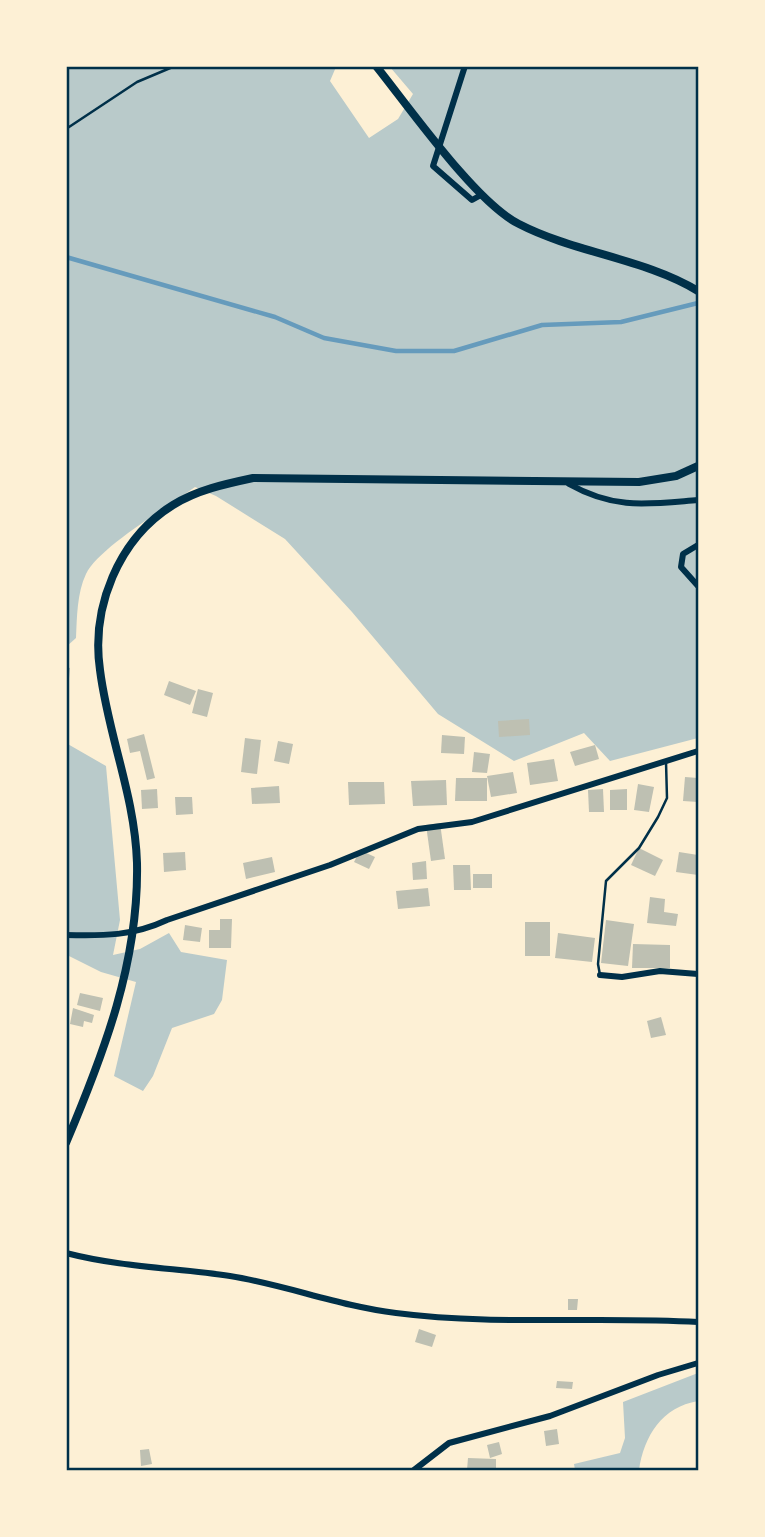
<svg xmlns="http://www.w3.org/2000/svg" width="765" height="1537" font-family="'IBM Plex Serif',serif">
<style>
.green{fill:#b9caca}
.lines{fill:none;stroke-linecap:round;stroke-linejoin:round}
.stream{stroke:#669bbc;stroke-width:4.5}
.building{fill:#bec0b2}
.path{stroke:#003049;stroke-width:2.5}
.service{stroke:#003049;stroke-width:2.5}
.minor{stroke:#003049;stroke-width:6}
.tertiary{stroke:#003049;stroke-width:8}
.neatline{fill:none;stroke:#003049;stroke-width:2.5}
</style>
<rect width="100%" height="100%" fill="#fdf0d5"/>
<g class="green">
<path d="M67,67H336L330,81L369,138L398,119L413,94L390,67H698V738L610,761L584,733L514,761L438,714L352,612L285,539L216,496L195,487C169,506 98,548 86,574C77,593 77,617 76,638L67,646Z"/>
<polygon points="66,743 106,766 120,920 113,955 140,949 169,933 181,952 227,960 222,1000 214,1014 172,1028 153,1076 143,1091 114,1076 136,982 101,972 67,955"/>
<path d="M698,1373V1401C662,1407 644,1436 639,1470H575L574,1464L620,1453L625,1438L623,1402Z"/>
</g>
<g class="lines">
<polyline class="stream" points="66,257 275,317 324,338 396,351 454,351 542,325 621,322 698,303"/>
</g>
<g class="building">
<polygon points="66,667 70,668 68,689 66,689"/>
<polygon points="169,681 196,691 190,705 164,695"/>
<polygon points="198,689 213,693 207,717 192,713"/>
<polygon points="529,719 530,735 499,737 498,721"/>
<polygon points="144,734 155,778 147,780 140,751 130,753 127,739"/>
<polygon points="442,735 465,737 464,754 441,753"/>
<polygon points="245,738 261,740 257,774 241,772"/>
<polygon points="278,741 293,744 289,764 274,761"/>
<polygon points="595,745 599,759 575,766 570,752"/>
<polygon points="474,752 490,754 487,773 472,772"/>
<polygon points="554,759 558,781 530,785 527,763"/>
<polygon points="513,772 517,793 491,797 487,776"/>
<polygon points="685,777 698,778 698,802 683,801"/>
<polygon points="456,778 487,778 487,801 455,801"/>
<polygon points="446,780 447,805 413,806 411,781"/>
<polygon points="348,782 384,782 385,804 349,805"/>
<polygon points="638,784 654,787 649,812 634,810"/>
<polygon points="279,786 280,803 252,804 251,788"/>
<polygon points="157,789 158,808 142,809 141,790"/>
<polygon points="603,789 604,812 589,812 588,790"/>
<polygon points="627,789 627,810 610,810 610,790"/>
<polygon points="175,797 192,797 193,814 176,815"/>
<polygon points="440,823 445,859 431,861 426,825"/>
<polygon points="639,848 663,860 655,876 631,865"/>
<polygon points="360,850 375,857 369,869 354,862"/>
<polygon points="185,852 186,870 164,872 163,853"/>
<polygon points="679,852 698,855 698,875 676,872"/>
<polygon points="272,857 275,872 246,879 243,863"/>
<polygon points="426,861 427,879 413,880 412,863"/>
<polygon points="453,865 470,865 471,890 454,890"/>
<rect x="473" y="874" width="19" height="14"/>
<polygon points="428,888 430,906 398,909 396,891"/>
<polygon points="650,897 665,899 664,912 678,914 676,926 647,923"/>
<polygon points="220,919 232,919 231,948 209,948 209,930 220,930"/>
<polygon points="606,920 634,924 628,966 601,963"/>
<rect x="525" y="922" width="25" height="34"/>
<polygon points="185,925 202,928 200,942 183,940"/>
<polygon points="558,933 595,938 592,962 555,958"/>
<polygon points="633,944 670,945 670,968 632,968"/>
<polygon points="80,993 103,998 100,1011 77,1005"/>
<polygon points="73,1008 94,1015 92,1023 84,1021 83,1027 70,1024"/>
<polygon points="661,1017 666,1035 651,1038 647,1021"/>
<polygon points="568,1299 578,1299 577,1310 568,1310"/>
<polygon points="419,1329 436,1335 432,1347 415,1342"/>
<polygon points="557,1381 573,1382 572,1389 556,1388"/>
<polygon points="557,1429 559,1444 546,1446 544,1431"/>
<polygon points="499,1442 502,1454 490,1458 487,1445"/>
<polygon points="149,1449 152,1464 141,1466 140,1450"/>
<polygon points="468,1458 496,1459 496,1470 467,1470"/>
</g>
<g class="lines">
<polyline class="path" points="66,129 137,82 175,66"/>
<polyline class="service" points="600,975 598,964 606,881 639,848 658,817 667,798 666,762"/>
<g class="minor">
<polyline points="465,66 433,166 472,200 481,195"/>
<path d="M569,484C615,510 648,504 698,500"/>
<polyline points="698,545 683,554 681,567 698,586"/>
<path d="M66,935C103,936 133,936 167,920L330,865L418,829L472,822L698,751"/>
<polyline points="600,975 622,977 660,971 698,974"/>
<path d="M66,1253C120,1267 175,1268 230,1276C286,1285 339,1306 396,1313C496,1326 598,1316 698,1322"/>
<polyline points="414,1470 449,1443 550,1416 658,1375 698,1363"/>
</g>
<g class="tertiary">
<path d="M376,66C409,107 476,203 519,224C575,253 646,259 698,291"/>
<path d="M66,1143C104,1053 139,962 137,863C135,796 108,735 100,670C91,608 118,539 173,505C197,490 225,484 253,478L639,482L676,476L698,466"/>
</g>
</g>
<rect width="765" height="1537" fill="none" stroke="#fdf0d5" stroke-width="136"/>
<rect x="68" y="68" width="629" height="1401" class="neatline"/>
</svg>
